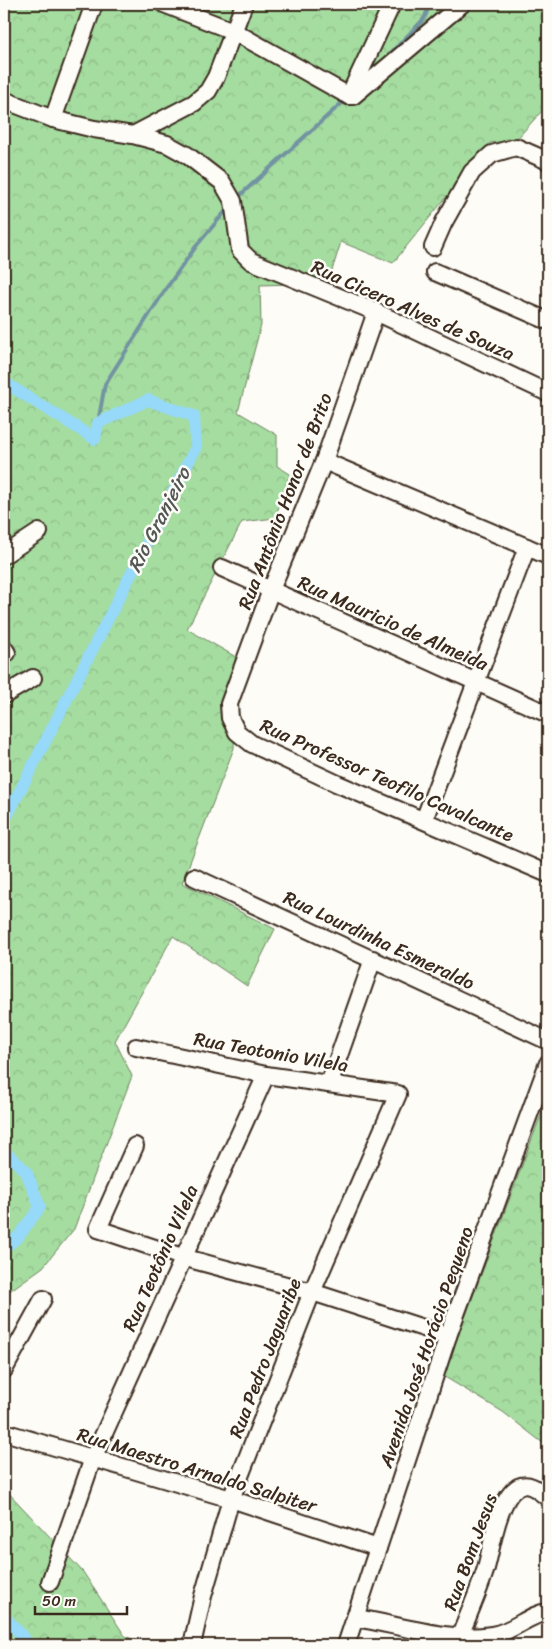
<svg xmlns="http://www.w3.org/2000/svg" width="552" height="1649" font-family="Sriracha,sans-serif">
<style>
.forest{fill:url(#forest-crowns);stroke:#70835f}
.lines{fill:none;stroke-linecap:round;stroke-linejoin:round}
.stream{stroke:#7293a1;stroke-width:4}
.canal{stroke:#96d9f8;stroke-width:12}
.minor-casing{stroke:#3b2a1e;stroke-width:20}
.minor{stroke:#fdfcf7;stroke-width:16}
.labels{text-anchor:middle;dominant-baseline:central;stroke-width:5;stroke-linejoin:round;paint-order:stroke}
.street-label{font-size:19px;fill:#3b2a1e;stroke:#fdfcf7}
.water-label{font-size:20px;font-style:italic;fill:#525654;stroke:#fdfcf7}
</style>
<defs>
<pattern id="forest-crowns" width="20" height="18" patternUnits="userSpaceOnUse" patternTransform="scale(1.25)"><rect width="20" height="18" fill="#a5dca0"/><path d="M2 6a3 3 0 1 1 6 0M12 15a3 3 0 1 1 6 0" fill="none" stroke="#8fbd89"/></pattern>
</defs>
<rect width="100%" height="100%" fill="#fdfcf7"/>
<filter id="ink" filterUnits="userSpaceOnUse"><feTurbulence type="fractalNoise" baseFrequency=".02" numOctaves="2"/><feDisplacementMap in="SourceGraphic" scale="10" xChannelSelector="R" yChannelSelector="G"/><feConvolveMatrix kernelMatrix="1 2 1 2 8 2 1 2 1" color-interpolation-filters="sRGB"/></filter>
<g filter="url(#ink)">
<g class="forest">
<polygon points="4,4 548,4 548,104 516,140 490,143 393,263 341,242 328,283 260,285 261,325 238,412 277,435 277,466 290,474 275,518 242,522 187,629 236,657 234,748 182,883 275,929 247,986 173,936 115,1041 132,1076 74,1229 43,1267 4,1295"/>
<polygon points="548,1096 548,1447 503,1412 443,1376"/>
<polygon points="4,1488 83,1572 125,1636 146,1645 4,1645"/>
</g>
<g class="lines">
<g class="stream">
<polyline points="388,56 424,19 430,4"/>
<polyline points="237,198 345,100"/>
<polyline points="95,439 105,384 165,290 197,245 229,207"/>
</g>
<g class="canal">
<polyline points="4,382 95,439 98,423 148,400 194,416 196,447 4,822"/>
<polyline points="4,1151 26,1171 40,1207 18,1237 4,1248"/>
<polyline points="4,1616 30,1645"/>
</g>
<g class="minor-casing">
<g id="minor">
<polyline points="164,4 233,31 349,96"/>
<polyline points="349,96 353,96 462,4"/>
<polyline points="349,96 392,4"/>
<polyline points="4,100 53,119 94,129 133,135 167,144 187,155 222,182 233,201 240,250 251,261 376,312 548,393"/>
<polyline points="53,119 94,4"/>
<polyline points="133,135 194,103 208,91 216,77 244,4"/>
<polyline points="433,247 444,222 472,172 492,154 516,147 548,161"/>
<polyline points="435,272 548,321"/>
<polyline points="376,312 324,461 271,590 229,704 230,718 237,732 252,744 338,784 548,874"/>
<polyline points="324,461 548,556"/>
<polyline points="4,555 39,532"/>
<polyline points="222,568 548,714"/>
<polyline points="4,648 7,653"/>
<polyline points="4,695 33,678"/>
<polyline points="424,820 527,547"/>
<polyline points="194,877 548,1041"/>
<polyline points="136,1047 266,1075 398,1094 312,1292 231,1499 203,1596 192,1645"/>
<polyline points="329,1084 373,959"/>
<polyline points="135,1146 98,1229 182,1257 312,1292 448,1336"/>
<polyline points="4,1370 43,1299"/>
<polyline points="4,1432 231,1499 378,1548"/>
<polyline points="50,1582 93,1458 266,1075"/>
<path d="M356,1618C400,1625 447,1642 492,1635C513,1632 529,1614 548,1612"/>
<path d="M460,1636C469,1613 479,1591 486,1568C492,1547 498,1499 518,1487C530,1481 540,1492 548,1498"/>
<polyline points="346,1645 448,1336 548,1063"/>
</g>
</g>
<use href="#minor" class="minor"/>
</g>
</g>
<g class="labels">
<g class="street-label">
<text transform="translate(413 310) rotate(24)">Rua Cicero Alves de Souza</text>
<text transform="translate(285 501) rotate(-69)">Rua Antônio Honor de Brito</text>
<text transform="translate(393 623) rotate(24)">Rua Mauricio de Almeida</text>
<text transform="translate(387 780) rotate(24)">Rua Professor Teofilo Cavalcante</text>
<text transform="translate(379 940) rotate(25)">Rua Lourdinha Esmeraldo</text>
<text transform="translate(271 1052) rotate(10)">Rua Teotonio Vilela</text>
<text transform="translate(160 1258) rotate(-66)">Rua Teotônio Vilela</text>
<text transform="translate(426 1347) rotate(-71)">Avenida José Horácio Pequeno</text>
<text transform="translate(265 1358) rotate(-69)">Rua Pedro Jaguaribe</text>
<text transform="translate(197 1470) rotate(17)">Rua Maestro Arnaldo Salpiter</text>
<text transform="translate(470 1552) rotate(-70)">Rua Bom Jesus</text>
</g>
<g class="water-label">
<text transform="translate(159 520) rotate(-63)">Rio Granjeiro</text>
</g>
</g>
<rect width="552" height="1649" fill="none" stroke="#fdfcf7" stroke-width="20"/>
<rect x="10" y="10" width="532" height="1629" fill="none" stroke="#3b2a1e" stroke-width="2" filter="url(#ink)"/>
<path d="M35 1606v8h92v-8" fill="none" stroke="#3b2a1e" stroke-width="2.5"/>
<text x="42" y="1606" font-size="15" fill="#3b2a1e" stroke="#fdfcf7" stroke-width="4" paint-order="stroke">50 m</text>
</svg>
